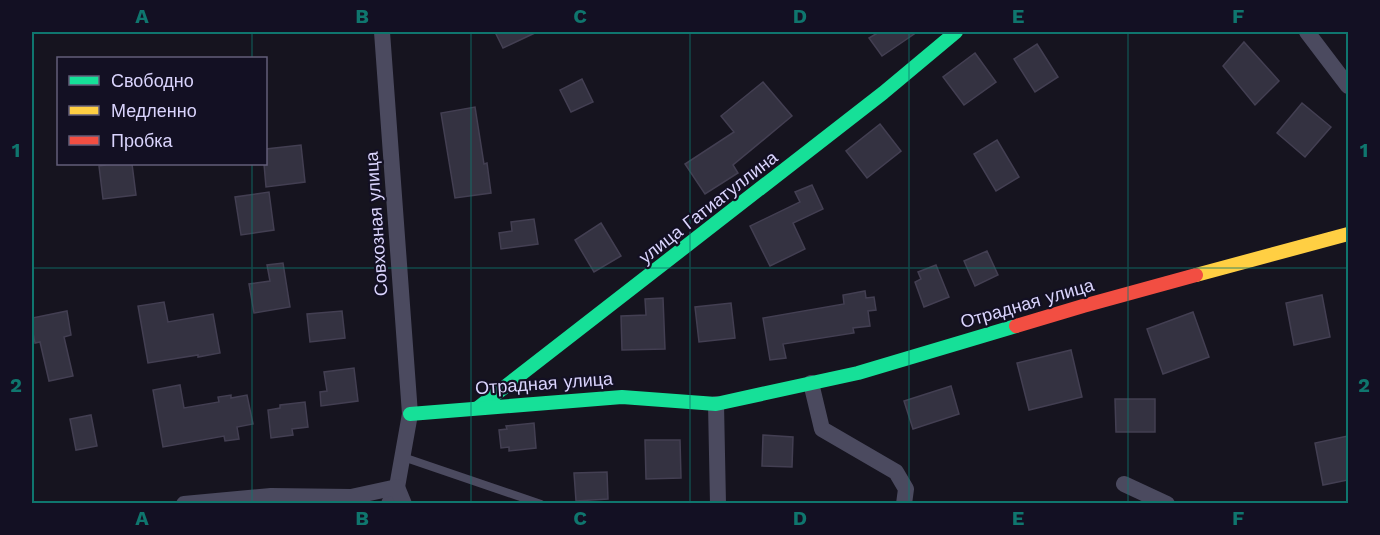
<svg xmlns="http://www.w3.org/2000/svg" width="1380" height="535" font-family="'Work Sans',sans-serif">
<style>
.building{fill:#343241;stroke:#433f52;stroke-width:1.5}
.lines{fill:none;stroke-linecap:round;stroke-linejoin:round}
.lane{stroke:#4b4a5f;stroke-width:8}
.street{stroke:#4b4a5f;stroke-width:16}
.fast{stroke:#16e098;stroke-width:14}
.slow{stroke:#ffcf43;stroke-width:14}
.jam{stroke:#f24e42;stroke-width:14}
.grid{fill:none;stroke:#0f766e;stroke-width:1.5;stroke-opacity:0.55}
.labels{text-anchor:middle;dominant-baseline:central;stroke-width:4.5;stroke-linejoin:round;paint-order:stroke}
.street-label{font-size:18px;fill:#dad4fd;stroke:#131023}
.neatline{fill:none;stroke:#0f766e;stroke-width:2}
.grid-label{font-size:20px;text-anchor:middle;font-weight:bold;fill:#0f766e}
</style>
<rect width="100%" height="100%" fill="#16141f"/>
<g class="building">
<polygon points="495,32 537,32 503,48"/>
<polygon points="879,32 917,32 882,56 869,38"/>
<polygon points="1244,42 1279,81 1255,105 1223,66"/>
<polygon points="1037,44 1058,77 1035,92 1014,59"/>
<polygon points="975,53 996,82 964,105 943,77"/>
<polygon points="582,79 593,102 571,112 560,90"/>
<polygon points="763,82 792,116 733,165 738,173 705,194 685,164 734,132 721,116"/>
<polygon points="1302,103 1331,127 1305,157 1277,133"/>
<polygon points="475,107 484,164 487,163 491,193 455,198 441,113"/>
<polygon points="880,124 901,151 867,178 846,151"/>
<polygon points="997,140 1019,177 996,191 974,154"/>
<polygon points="301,145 305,182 266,187 264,164 266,164 266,149"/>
<polygon points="105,164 132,164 136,195 103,199 99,166 105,165"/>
<polygon points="812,185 823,209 793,223 805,249 770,266 750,226 800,202 795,192"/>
<polygon points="269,192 274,230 241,235 235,197"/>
<polygon points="534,219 538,244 501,249 499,233 512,231 511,222"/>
<polygon points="601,223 621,256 594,272 575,240"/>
<polygon points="987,251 998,275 975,286 964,261"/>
<polygon points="283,263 290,307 254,313 249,284 270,281 267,265"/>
<polygon points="936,265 949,297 924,307 915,282 921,279 918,272"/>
<polygon points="865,291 866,298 874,297 876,310 868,311 870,326 853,328 854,333 783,344 786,358 770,360 763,318 844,304 843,295"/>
<polygon points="1322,295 1330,337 1294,345 1286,303"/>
<polygon points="663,298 665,349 622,350 621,316 646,315 645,299"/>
<polygon points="164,302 168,322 213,314 220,353 198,357 198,355 148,363 138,306"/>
<polygon points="731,303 735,338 699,342 695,307"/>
<polygon points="67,311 71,335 64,337 73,376 49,381 40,342 35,343 32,328 32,318"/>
<polygon points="342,311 345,338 310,342 307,314"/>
<polygon points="1193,312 1209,357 1163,374 1147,329"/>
<polygon points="1071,350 1082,397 1029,410 1017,363"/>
<polygon points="354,368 358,401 321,406 320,392 327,391 324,372"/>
<polygon points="180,385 184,408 219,402 218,397 231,395 231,398 247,395 253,424 237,427 239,439 225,441 224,436 163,447 153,390"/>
<polygon points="951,386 959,414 913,429 904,401"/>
<polygon points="1115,399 1155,399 1155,432 1116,432"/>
<polygon points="305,402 308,427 292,429 293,435 271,438 268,410 280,408 280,405"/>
<polygon points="91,415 97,446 76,450 70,419"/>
<polygon points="534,423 536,448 509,451 509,447 501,448 499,430 507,429 506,426"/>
<polygon points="763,435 793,437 792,467 762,466"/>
<polygon points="1348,436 1348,480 1323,485 1315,443"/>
<polygon points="645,440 680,440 681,478 646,479"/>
<polygon points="607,472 608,499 576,501 574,473"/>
</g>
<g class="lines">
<polyline class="lane" points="403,457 541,504"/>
<g class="street">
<polyline points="382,32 410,414 397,487 389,504"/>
<polyline points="1307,32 1348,86"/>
<polyline points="811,383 822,429 896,472 906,489 904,504"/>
<polyline points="716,404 718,504"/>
<polyline points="1124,484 1167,504"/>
<polyline points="184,504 271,496 351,497 397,487 404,504"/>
</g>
<g class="fast">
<polyline points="479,407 883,93 956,32"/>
<polyline points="410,414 622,397 716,404 858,373 1016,326"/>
</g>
<polyline class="slow" points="1196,275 1348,234"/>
<polyline class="jam" points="1016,326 1083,306 1196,275"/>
</g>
<path class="grid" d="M252,32V58M471,32V504M690,32V504M909,32V504M1128,32V504M252,164V504M32,268H1348"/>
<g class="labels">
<g class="street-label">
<text transform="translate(708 207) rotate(-38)">улица Гатиатуллина</text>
<text transform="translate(376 224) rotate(-94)">Совхозная улица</text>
<text transform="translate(1027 303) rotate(-16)">Отрадная улица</text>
<text transform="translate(544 383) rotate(-4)">Отрадная улица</text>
</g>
</g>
<rect width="1380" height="535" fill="none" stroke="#131023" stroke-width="66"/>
<rect x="57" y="57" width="210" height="108" fill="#131023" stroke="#635e7a" stroke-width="1.5"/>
<rect x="69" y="76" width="30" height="9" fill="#16e098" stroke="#635e7a" stroke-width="1.5"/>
<text x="111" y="87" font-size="18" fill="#dad4fd">Свободно</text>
<rect x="69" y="106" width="30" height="9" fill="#ffcf43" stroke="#635e7a" stroke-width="1.5"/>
<text x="111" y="117" font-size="18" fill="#dad4fd">Медленно</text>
<rect x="69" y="136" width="30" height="9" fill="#f24e42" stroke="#635e7a" stroke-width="1.5"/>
<text x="111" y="147" font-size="18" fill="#dad4fd">Пробка</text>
<rect x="33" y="33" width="1314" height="469" class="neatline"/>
<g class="grid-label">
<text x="142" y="23">A</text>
<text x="362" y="23">B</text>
<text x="580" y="23">C</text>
<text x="800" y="23">D</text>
<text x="1018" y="23">E</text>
<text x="1238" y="23">F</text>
<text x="16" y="157">1</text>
<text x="1364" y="157">1</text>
<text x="16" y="392">2</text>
<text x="1364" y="392">2</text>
<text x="142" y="525">A</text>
<text x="362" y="525">B</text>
<text x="580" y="525">C</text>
<text x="800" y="525">D</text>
<text x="1018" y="525">E</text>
<text x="1238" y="525">F</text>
</g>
</svg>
